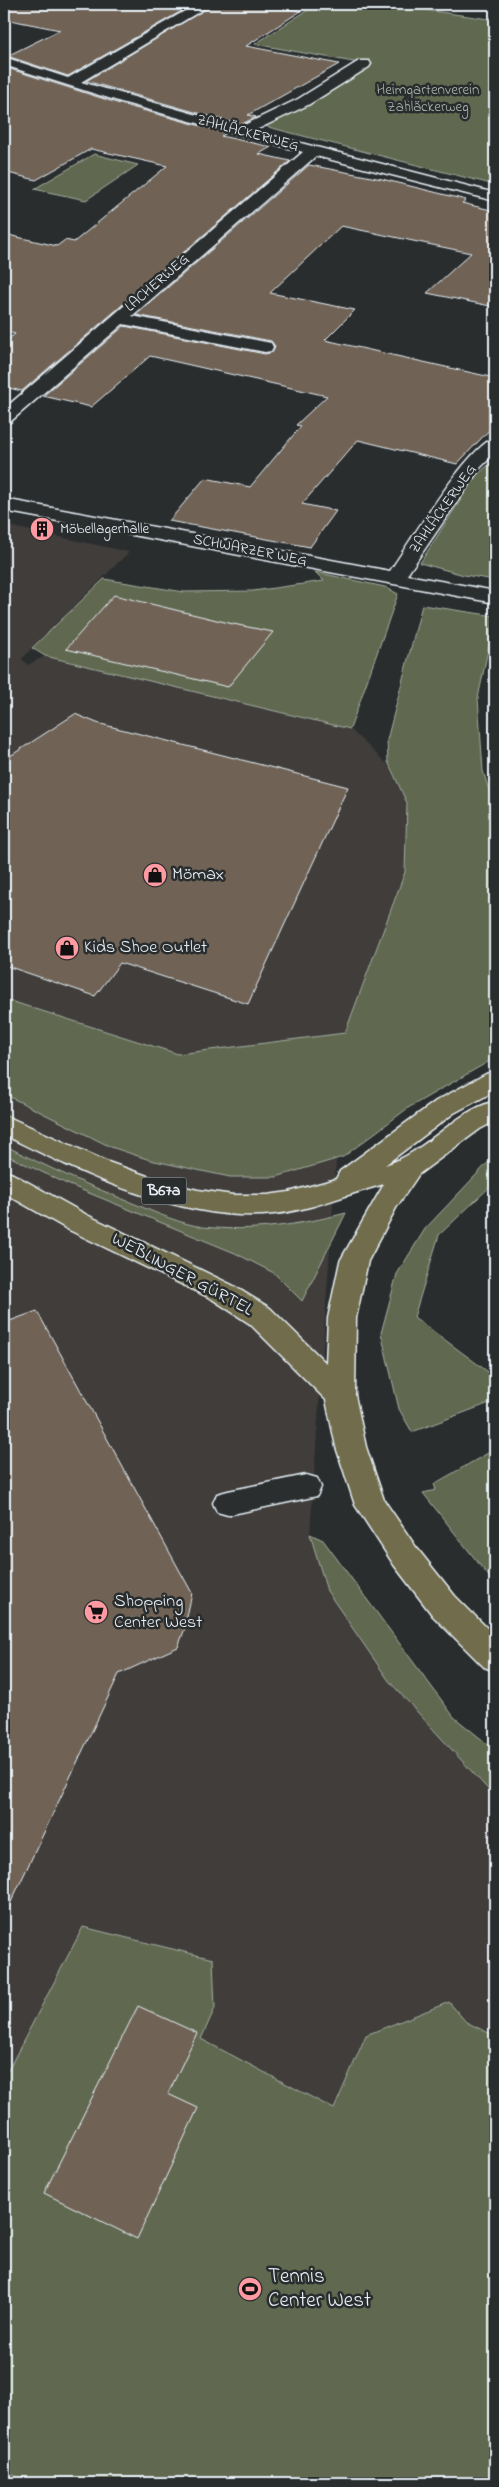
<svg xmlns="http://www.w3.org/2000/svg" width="499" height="2487" font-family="'Indie Flower',sans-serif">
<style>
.built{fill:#3f3e3a}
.green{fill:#61694f;stroke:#a4ada4}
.building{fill:#6f6456;stroke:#e8f1f8}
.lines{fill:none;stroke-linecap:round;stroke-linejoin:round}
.minor-casing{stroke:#e8f1f8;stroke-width:3}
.major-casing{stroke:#e8f1f8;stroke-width:3}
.minor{fill:#2a2d2e;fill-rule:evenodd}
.major{fill:#716c4b;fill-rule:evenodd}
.labels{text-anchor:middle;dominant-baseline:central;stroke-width:5;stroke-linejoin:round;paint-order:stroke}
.far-park-label{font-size:15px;fill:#abb4ac;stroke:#2a2d2e}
.far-street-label{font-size:15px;fill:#e8f1f8;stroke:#2a2d2e}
.far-poi-label{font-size:15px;fill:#e8f1f8;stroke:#2a2d2e;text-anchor:start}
.shield{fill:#2a2d2e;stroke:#afb6bb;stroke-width:1}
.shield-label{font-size:16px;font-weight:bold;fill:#e8f1f8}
.poi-label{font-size:18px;fill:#e8f1f8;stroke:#2a2d2e;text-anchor:start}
.street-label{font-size:18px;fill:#e8f1f8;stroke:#2a2d2e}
.near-poi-label{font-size:21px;fill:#e8f1f8;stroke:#2a2d2e;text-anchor:start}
</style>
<rect width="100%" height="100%" fill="#2a2d2e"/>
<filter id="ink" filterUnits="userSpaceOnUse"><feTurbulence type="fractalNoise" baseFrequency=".02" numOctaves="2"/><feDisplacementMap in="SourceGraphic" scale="10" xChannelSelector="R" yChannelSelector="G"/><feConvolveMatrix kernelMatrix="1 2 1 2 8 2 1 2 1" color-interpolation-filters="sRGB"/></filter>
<g filter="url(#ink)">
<polygon class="built" points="4,525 129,552 32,648 22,659 28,665 45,656 350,729 388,765 407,803 405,872 345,1034 310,1534 327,1591 389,1681 495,1797 495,2036 466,2022 448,2002 366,2035 334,2109 200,2039 215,2008 4,2078"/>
<g class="green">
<polygon points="317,4 384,4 489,19 495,13 495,185 264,126 364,64 255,44"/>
<polygon points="94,154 138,165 86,200 34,189"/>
<polygon points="495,459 495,580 464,575 420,563 476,476"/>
<polygon points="315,572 385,587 398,594 350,729 45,656 32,648 104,579 184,592 253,591 324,581"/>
<polygon points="422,605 495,616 478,698 483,771 495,809 495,1058 408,1108 343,1157 276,1177 230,1177 150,1160 111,1147 4,1094 4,999 178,1054 345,1033 405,872 407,803 388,762 387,740"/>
<path d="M4,1145C46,1167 90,1186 135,1204C156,1213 181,1224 203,1227C252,1232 299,1225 346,1213L302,1301L274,1273L235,1253L67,1184L4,1154Z"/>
<polygon points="495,1155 495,1182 439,1235 414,1317 495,1377 495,1401 412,1432 399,1409 381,1333 397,1274 425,1229"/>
<polygon points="495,1449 495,1584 423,1493 436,1490 434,1484"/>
<polygon points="310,1534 323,1540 454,1717 495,1750 495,1797 389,1681 327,1591"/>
<polygon points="83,1927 213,1959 215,2008 201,2039 334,2109 366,2035 449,2002 466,2022 495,2036 495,2483 30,2483 4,2470 4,2078"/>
</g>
<g class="building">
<polygon points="6,4 194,4 68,76 7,56 60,30 5,19"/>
<polygon points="214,4 259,4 301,11 246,46 339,64 248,115 256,117 240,125 86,81"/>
<polygon points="4,67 120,104 227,133 221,136 271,147 259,154 290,161 22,391 4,387 4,342 15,334 4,331 4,234 57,246 65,240 74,242 167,166 91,149 36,180 4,172"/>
<polygon points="309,165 382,179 466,200 462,203 495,211 495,307 427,293 471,253 341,226 270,293 355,310 325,340 495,378 495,424 457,464 358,440 302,504 336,511 310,547 169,521 205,478 250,487 301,426 296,425 327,396 150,356 91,407 43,396 124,326 265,354 273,352 275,346 271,341 136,315"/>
<polygon points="114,595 233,624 273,632 228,687 66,649"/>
<polygon points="75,714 97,723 348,787 248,1004 120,963 95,996 4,965 4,760"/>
<polygon points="37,1311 192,1593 184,1631 178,1647 119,1674 4,1917 4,1323"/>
<polygon points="138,2006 197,2033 168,2094 198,2108 137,2239 44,2193"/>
</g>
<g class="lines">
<g class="minor-casing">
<g id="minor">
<polygon points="197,4 212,4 81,82 240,127 298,99 359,61 369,61 371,64 369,67 308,105 254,131 495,193 495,201 316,156 132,316 271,343 273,347 271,351 265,352 123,324 10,422 4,423 4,409 303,152 121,102 4,65 4,57 68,78"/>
<path d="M495,438V453L480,468L407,575L495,591V603L4,511V499L390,571C408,545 469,444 495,438Z"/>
<polygon points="306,1475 317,1478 321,1487 317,1496 228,1515 217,1512 213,1503 217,1494 228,1491"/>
</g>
</g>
<g class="major-casing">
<path id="major" d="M495,1071V1091L454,1113L385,1165C426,1153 453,1112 495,1101V1121L480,1129L419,1174L396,1208L368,1261L356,1318L355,1395L366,1447L384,1500L416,1547L455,1596L495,1636V1671L484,1667L433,1616L394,1565L355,1505L336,1447L326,1400L250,1324L212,1299L67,1229L4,1193V1171L13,1174L87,1215L232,1285L270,1308L326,1363L328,1318L340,1261L384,1184C348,1194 311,1210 274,1214C186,1224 81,1173 4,1135V1115L108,1162L167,1183L198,1190L233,1195H267L289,1192L336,1179L340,1171L436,1101L486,1074Z"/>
</g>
<use href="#minor" class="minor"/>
<use href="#major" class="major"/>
</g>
</g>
<defs>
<g id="building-disc" transform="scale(1.25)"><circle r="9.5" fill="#ff9aa2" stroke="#2a2d2e"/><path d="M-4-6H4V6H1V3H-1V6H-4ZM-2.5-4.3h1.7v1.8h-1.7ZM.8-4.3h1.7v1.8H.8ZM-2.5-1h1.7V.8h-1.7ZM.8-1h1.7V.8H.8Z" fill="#111"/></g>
<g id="shop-disc" transform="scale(1.25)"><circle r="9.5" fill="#ff9aa2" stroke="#2a2d2e"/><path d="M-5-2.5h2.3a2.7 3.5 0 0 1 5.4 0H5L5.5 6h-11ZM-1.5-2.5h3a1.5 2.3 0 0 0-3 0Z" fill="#111"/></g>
<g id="supermarket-disc" transform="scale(1.25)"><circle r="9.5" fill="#ff9aa2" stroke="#2a2d2e"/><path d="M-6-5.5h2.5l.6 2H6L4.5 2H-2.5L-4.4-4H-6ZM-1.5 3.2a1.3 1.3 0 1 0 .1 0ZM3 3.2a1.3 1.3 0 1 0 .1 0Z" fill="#111"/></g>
<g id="stadium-disc" transform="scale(1.25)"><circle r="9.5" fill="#ff9aa2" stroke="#2a2d2e"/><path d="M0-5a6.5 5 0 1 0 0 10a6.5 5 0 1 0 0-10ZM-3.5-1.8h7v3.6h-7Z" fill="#111"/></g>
</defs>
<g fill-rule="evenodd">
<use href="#building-disc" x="42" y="529"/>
<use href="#shop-disc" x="155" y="875"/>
<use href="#shop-disc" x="67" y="948"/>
<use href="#supermarket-disc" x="96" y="1612"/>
<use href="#stadium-disc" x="250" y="2289"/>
</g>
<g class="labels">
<g class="far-park-label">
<text x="428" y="90">Heimgartenverein<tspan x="428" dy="17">Zahläckerweg</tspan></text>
</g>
<g class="far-street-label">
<text transform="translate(248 133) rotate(15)">ZAHLÄCKERWEG</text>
<text transform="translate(157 283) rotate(-41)">LACHERWEG</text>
<text transform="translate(443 509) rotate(-55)">ZAHLÄCKERWEG</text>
<text transform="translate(250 550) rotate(11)">SCHWARZER WEG</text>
</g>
<g class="far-poi-label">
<text x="60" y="529">Möbellagerhalle</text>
</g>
<rect class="shield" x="141.5" y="1177.5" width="45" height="27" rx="4"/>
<g class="shield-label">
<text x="164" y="1191">B67a</text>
</g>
<g class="poi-label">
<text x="172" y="875">Mömax</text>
<text x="84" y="948">Kids Shoe Outlet</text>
<text x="114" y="1602">Shopping<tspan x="114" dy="21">Center West</tspan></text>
</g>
<g class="street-label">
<text transform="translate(182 1275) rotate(28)">WEBLINGER GÜRTEL</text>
</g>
<g class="near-poi-label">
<text x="268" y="2277">Tennis<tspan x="268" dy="24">Center West</tspan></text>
</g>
</g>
<rect width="499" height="2487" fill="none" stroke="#2a2d2e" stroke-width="20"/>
<rect x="10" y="10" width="479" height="2467" fill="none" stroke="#e8f1f8" stroke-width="2" filter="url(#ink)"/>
</svg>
